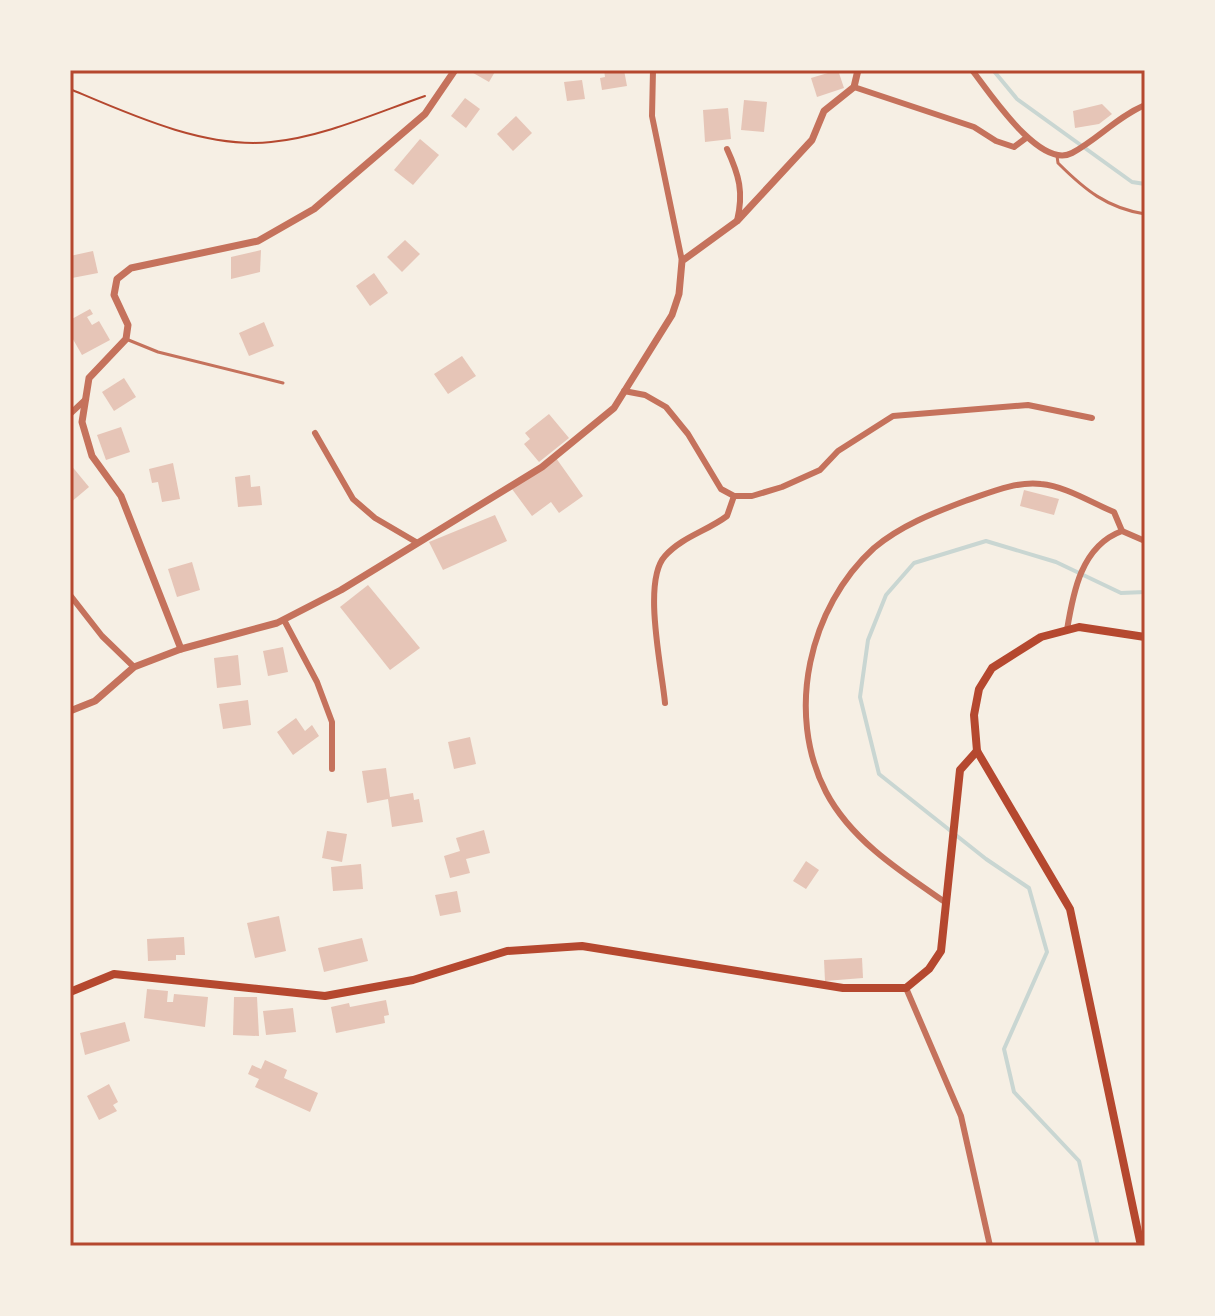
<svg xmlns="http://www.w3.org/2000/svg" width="1215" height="1316" font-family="Georgia,serif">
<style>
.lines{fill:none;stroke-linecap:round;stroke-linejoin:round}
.stream{stroke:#c9d6d2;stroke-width:4}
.building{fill:#e6c5b7}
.path{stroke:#b5482f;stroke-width:2}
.service{stroke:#c5725c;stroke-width:3}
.minor{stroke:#c5725c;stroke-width:6}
.tertiary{stroke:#c5725c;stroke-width:7}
.secondary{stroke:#b5482f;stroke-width:8}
.neatline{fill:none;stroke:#b5482f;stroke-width:3}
</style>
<rect width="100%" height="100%" fill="#f6efe4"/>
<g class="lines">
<g class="stream">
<polyline points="993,70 1017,99 1132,182 1145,184"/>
<polyline points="1098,1246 1079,1161 1014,1092 1004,1049 1047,952 1029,888 986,859 879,774 860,697 868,640 886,595 914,563 986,541 1056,562 1121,593 1145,592"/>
</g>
</g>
<g class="building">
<polygon points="468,70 496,70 489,82"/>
<polygon points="604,70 624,70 627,86 602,90 600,78 605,77"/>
<polygon points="838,70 844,88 817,97 811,78"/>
<polygon points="582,80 585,99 567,101 564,82"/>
<polygon points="465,98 480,109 466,128 451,116"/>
<polygon points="744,100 767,102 764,132 741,130"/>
<polygon points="1102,104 1112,114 1099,124 1075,128 1073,111"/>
<polygon points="728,108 731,139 705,142 703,110"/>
<polygon points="516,116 532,133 513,151 497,134"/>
<polygon points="420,139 439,155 413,185 394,170"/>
<polygon points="405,240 420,254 402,272 387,257"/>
<polygon points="261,250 260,272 231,279 231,257"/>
<polygon points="93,251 98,273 72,278 70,256"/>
<polygon points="374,273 388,293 370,306 356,286"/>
<polygon points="90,309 93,314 87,317 92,325 99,321 110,340 82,355 70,334 70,320"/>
<polygon points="264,322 274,346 249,356 239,333"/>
<polygon points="462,356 476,376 448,394 434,374"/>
<polygon points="124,378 136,397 114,411 102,392"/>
<polygon points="549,414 569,438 539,462 524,444 530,439 525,433"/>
<polygon points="121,427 130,452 106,460 97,435"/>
<polygon points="556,458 583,496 559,513 551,502 532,516 512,489"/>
<polygon points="173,463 180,499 162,502 158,482 152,483 149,469"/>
<polygon points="70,464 89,487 70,503"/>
<polygon points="250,475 251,487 260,486 262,505 238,507 235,477"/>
<polygon points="1024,490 1059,499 1054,515 1020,506"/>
<polygon points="495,515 507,541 443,570 429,542"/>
<polygon points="192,562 200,590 177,597 168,569"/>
<polygon points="368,585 420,648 390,670 340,607"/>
<polygon points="283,647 288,672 268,676 263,651"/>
<polygon points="238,655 241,685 217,688 214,658"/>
<polygon points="248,700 251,725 223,729 219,704"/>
<polygon points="296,718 305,731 312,725 319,736 293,755 277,732"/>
<polygon points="470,737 476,764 454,769 448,742"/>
<polygon points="386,768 390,797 413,793 414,800 419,799 423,822 392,827 388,799 367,803 362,771"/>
<polygon points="484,830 490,853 466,859 470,873 450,878 444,856 460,851 456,838"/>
<polygon points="327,831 347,834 342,862 322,858"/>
<polygon points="806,861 819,870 806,889 793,881"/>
<polygon points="361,864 363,889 333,891 331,867"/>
<polygon points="457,891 461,912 440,916 435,895"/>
<polygon points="279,916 286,951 255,958 247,923"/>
<polygon points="184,937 185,955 176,955 176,960 148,961 147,939"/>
<polygon points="362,938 368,961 324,972 318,948"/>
<polygon points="862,958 863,978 825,981 824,960"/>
<polygon points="147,989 168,991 167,1002 173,1002 174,994 208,997 205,1027 144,1018"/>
<polygon points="234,997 257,997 259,1036 233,1035"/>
<polygon points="386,1000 389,1015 384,1016 385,1023 336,1033 331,1007 349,1003 350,1007"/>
<polygon points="293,1008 296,1032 266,1035 263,1011"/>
<polygon points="125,1022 130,1041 85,1055 80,1033"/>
<polygon points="265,1060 287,1070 284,1078 318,1093 310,1112 255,1087 259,1079 248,1074 252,1065 261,1069"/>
<polygon points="109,1084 118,1102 113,1105 117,1111 99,1120 87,1096"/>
</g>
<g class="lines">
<path class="path" d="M70,89C129,114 205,149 271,142C323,137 376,113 425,96"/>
<g class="service">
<path d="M1057,156L1058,163C1085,190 1107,208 1145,214"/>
<polyline points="126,339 158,352 283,383"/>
</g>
<g class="minor">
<polyline points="653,70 652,116 682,261"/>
<path d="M972,70C989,92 1040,170 1072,153C1098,139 1117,117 1145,105"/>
<polyline points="854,87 974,127 996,141 1014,147 1026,138"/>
<path d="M727,149C739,175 744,192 737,221"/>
<polyline points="624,391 645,395 666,407 688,434 721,489 734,496 752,496 782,487 820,470 838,451 893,416 1028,405 1092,418"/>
<polyline points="70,414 86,399"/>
<polyline points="315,433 353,499 375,518 416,542"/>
<polyline points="70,595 102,636 134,667"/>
<polyline points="284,620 317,682 332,722 332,769"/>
<path d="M1067,630C1073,593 1081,546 1122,531L1145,541"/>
<path d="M665,703C662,669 642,581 665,556C682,537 707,531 727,516L734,496"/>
<path d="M945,902C901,872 851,840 826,792C785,713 809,607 874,548C900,526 933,513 965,501C989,493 1015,481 1041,484C1065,486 1092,503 1114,512L1122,531"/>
<polyline points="906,988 961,1116 990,1246"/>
</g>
<g class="tertiary">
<polyline points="181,649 121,496 92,456 82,422 89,378 126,339 128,325 114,295 117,279 131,268 258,241 314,209 425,114 455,70"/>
<polyline points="70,711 95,701 134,667 181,649 277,623 341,590 542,467 614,408 672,315 679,294 682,261 737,221 812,140 824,111 854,87 858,70"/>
</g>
<g class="secondary">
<polyline points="70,992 114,974 325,996 413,980 507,951 582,946 843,988 906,988 929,969 941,951 960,770 977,751"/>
<polyline points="1141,1246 1070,909 977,751 974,715 979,689 992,668 1041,637 1079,627 1145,637"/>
</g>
</g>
<rect width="1215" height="1316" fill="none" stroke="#f6efe4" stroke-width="144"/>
<rect x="72" y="72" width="1071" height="1172" class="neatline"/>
</svg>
